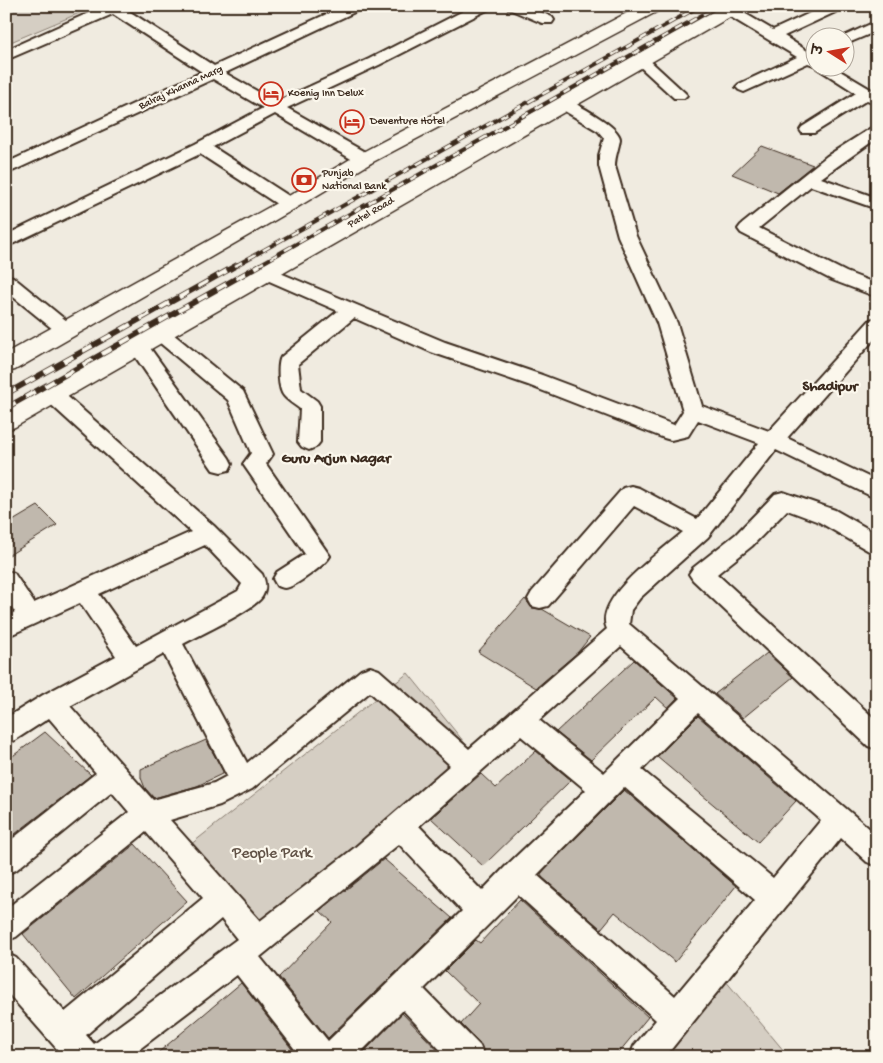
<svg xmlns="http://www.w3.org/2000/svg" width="883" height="1063" font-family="'Gochi Hand','Playpen Sans Deva',sans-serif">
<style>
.green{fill:#d5cec3;stroke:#887c70}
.building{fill:#c0b8ad;stroke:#3b2a1e}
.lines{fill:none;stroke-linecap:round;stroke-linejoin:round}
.street-casing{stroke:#3b2a1e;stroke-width:4}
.secondary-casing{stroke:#3b2a1e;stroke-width:3}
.street{fill:#fbf7ec;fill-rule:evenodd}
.secondary{fill:#fbf7ec;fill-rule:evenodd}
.rail-far1-casing{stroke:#3b2a1e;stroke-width:4}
.rail-casing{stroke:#3b2a1e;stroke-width:5.5}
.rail-far1{stroke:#fbf7ec;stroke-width:2.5;stroke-dasharray:8;stroke-linecap:butt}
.rail{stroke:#fbf7ec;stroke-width:4;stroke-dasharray:11;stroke-linecap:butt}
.labels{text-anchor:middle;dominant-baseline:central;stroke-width:4.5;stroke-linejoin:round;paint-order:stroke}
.far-street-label{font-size:11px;fill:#3b2a1e;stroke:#fbf7ec}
.far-poi-label{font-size:11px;fill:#3b2a1e;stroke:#fbf7ec;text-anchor:start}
.neighbourhood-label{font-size:15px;font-weight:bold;fill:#3b2a1e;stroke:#fbf7ec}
.near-park-label{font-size:16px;fill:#625347;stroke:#fbf7ec}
</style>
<rect width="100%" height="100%" fill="#f0ebe0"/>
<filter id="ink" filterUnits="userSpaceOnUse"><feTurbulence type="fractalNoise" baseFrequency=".02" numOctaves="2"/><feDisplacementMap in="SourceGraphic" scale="10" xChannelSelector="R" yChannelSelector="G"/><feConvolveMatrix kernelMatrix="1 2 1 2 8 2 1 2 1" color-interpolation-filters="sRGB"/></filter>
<g filter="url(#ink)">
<g class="green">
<polygon points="6,6 83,6 89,9 6,44"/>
<polygon points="408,673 468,747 267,939 185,849"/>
<polygon points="725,980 789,1057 655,1057"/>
</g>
<g class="building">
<polygon points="762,146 813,165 778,193 732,174"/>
<polygon points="38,506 57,525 6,557 6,525"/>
<polygon points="525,599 532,608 542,609 590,637 578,652 536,688 478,652"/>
<polygon points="767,653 793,677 743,718 715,694"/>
<polygon points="634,660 677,698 668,708 656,697 591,760 556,732"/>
<polygon points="698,716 796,801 758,842 657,757"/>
<polygon points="45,732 91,775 6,841 6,761"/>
<polygon points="206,740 224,773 197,786 154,798 145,788 141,778 141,769"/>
<polygon points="536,751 571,780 483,866 431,818 481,774 496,788"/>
<polygon points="624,790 736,886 675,962 615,912 601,929 542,877 541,874 545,869"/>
<polygon points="135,844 187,901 76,999 23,934"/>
<polygon points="384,859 452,918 328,1038 279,977 332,922 320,911"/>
<polygon points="520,900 648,1017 615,1057 486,1057 481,1045 461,1024 479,1004 445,971 476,940 480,943"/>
<polygon points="241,983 298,1057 153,1057"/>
<polygon points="402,1013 444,1057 359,1057"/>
</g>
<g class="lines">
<g class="street-casing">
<g id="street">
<polygon points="104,6 121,6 214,66 344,6 363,6 361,9 225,73 276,102 369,59 473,6 491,6 489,9 379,65 287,108 370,155 372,159 370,163 358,163 275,114 213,147 295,200 298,204 295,208 289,209 283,208 200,154 6,247 6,235 195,144 263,108 213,79 6,174 6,163 202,72 113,14 6,60 6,50"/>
<polygon points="507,6 527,6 552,17 554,20 552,23 542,23 509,9"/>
<polygon points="727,6 734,7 773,30 825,6 844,6 842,9 784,36 809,52 816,50 816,66 808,63 744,92 739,90 736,87 739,84 797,57 724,13 722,10"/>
<polygon points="877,21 877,31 846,44 846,38 840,38"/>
<polygon points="641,56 646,57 684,92 687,95 684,98 674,98 636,63 634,60 636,57"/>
<polygon points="817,68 835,68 872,90 877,92 877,104 867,100 814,133 802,133 800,130 802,127 856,93"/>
<path d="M564,99C575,102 620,127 620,139C619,148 615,156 615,166L636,236L677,323L702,406L769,431L870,320L877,318V336L787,438L877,481V499L776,450L708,537L640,598L631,610L629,624L877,835V866L867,862L841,838L665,1057H630L634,1046L656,1020L518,895L424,989L480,1046L484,1057H447L403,1010L356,1057H301L237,975L129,1057H64L6,991V953L16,958L65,1012L203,898L146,832L16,937L6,941V909L129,812L112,792L16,870L6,874V844L96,773L49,718L15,740L6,743V718L43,695L116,656L80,603L6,637V616L15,612L6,599V571L14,573L34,603L191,532L46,400L43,395L46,390L53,388L60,390L214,526L262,574C266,582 267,589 262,597C252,611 201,634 183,644L247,763L361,670L370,667L379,670L469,749L607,629C592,599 663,550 683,532L634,506L548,606L540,608L532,606L528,599L532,592L623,488L631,486L639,488L697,519L759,443L698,420L688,436L671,440L664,438L528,385L431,352L354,318L298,364L301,389L317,401L320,406V442L316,447L309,450L302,447L298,442L300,409C295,405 288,401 284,396C278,390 277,364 281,357L338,311L260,277L257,273L260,269L266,267L445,342L542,375L674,425L683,411L657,323L618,236L599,166V155L604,138L598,131L558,107L556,104L558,101ZM205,545L242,584L238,591L136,646L99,594ZM621,646L680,698L604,773L539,720ZM164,654L227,776L214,783L153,800L70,706ZM370,692L450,765L353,849L260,921L170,820L220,805L252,789ZM698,713L821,820L773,878L642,770ZM521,736L586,790L506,866L482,891L419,826ZM624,787L755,900L675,996L537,875ZM399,844L462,911L328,1041L260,957ZM221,919L237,939L94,1044L86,1035Z"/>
<polygon points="877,126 877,138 821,178 877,198 877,209 811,186 759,228 846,272 877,284 877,297 832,280 741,233 738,229 741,225 827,156 871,128"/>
<polygon points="6,275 13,277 73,326 76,330 73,334 66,336 59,334 6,291"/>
<path d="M160,327L167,329L243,391L273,454L266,464L330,556C326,564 294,588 285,588C282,588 279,586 277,586L273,579L277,572L305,554L243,464L251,453L228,400L153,337L150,333L153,329Z"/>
<polygon points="138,340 145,341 229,458 232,464 229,470 221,472 213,470 128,346 131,341"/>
<polygon points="783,492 835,510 877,534 877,554 869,551 819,522 787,510 752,546 717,574 877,721 877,749 868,746 693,580 689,574 693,568 736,534 775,494"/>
</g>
</g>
<g class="secondary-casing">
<g id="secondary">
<polygon points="640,6 662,6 660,10 371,163 296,208 15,370 6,372 6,353 282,200 357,155"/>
<polygon points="723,6 744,6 742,10 15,427 6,430 6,409"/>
</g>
</g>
<use href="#street" class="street"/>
<use href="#secondary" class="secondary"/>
<g class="rail-far1-casing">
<g id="rail-far1">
<polyline points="235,266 700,6"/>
<polyline points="257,266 718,6"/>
</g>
</g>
<g class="rail-casing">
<g id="rail">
<polyline points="6,394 237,265"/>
<polyline points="6,408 260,265"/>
</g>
</g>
<use href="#rail-far1" class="rail-far1"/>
<use href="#rail" class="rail"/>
</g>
</g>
<defs>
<g id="hotel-ring" transform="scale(1.25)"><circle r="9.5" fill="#fbf7ec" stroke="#c8321e" stroke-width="1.5"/><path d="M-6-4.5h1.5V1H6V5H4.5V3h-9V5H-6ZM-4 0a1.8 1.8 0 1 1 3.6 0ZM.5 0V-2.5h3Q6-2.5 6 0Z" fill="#c8321e"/></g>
<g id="bank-ring" transform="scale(1.25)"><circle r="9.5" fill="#fbf7ec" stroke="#c8321e" stroke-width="1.5"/><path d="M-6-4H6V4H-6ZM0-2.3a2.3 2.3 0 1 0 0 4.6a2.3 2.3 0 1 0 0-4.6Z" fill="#c8321e"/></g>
</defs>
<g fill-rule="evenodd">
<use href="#hotel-ring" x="271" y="94"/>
<use href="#hotel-ring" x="352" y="122"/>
<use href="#bank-ring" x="304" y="180"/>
</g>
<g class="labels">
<g class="far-street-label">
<text transform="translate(181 88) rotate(-25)">Balraj Khanna Marg</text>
<text transform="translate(371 213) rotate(-30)">Patel Road</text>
</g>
<g class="far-poi-label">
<text x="288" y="94">Koenig Inn Delux</text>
<text x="370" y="122">Deventure Hotel</text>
<text x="322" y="174">Punjab<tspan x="322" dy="13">National Bank</tspan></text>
</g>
<g class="neighbourhood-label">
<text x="830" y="387">Shadipur</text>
<text x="336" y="459">Guru Arjun Nagar</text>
</g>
<g class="near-park-label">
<text x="272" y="854">People Park</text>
</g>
</g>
<rect width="883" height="1063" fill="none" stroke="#fbf7ec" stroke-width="25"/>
<rect x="12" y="12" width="858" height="1038" fill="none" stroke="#3b2a1e" stroke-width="2" filter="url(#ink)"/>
<g transform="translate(830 52) rotate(281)"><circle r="24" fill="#fbf7ec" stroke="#aea59a"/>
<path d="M0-4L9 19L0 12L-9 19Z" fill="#c8321e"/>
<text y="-8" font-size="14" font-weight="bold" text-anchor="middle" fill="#3b2a1e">उ</text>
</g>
</svg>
